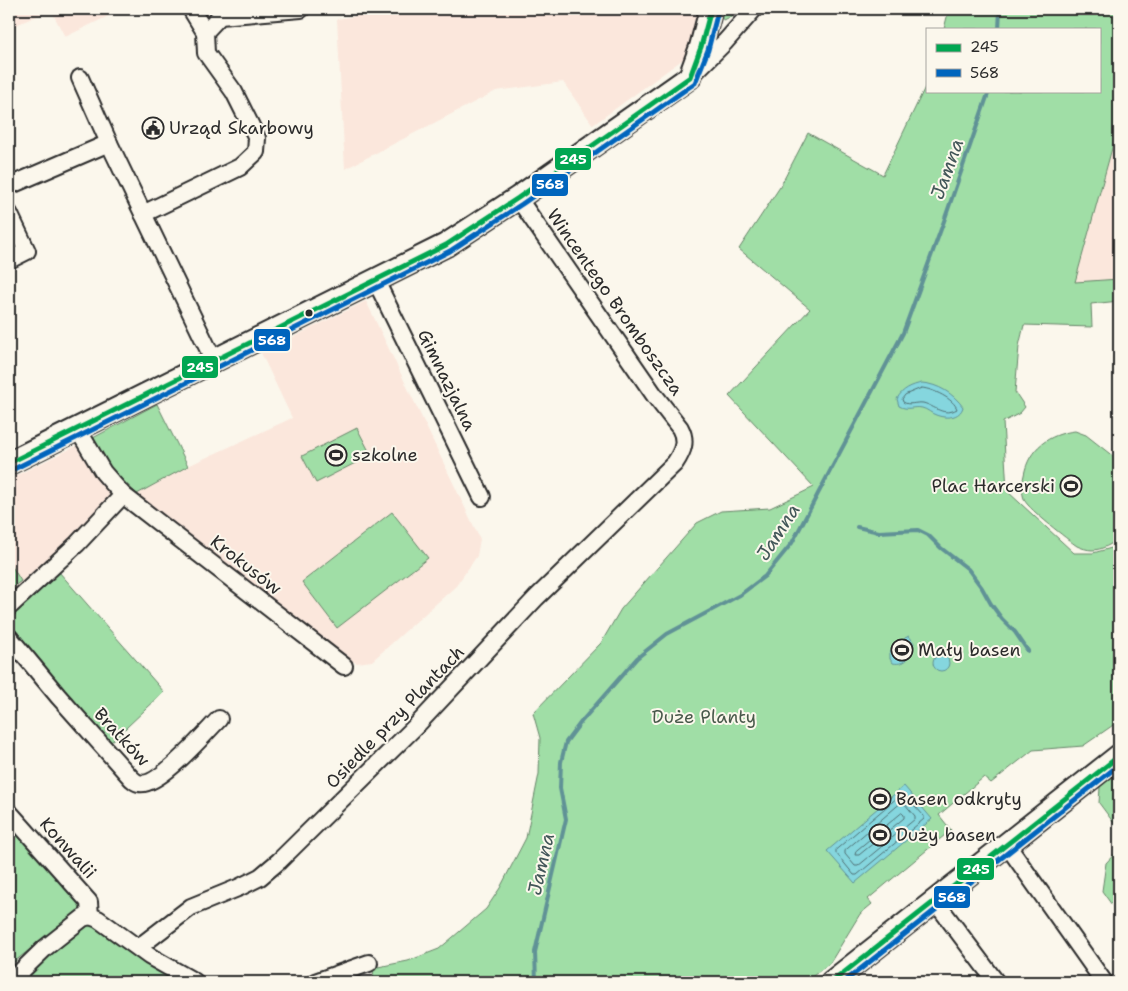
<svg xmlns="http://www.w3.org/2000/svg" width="1128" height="991" font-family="'Shantell Sans',sans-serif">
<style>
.built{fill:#fbe7dc}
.green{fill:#a0dea6;stroke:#668468}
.water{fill:#85d6de;stroke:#619296}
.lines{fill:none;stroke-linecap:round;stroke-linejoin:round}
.shore{stroke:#4f6f73;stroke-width:1}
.stream{stroke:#619296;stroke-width:4}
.street-casing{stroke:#2b2b2b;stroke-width:20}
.secondary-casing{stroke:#2b2b2b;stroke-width:26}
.street{stroke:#fbf7ec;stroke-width:16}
.secondary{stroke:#fbf7ec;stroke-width:22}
.bus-1-casing{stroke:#fbf7ec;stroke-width:9}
.bus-2-casing{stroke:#fbf7ec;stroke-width:9}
.bus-1{stroke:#00a651;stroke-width:5}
.bus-2{stroke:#0065bd;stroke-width:5}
.bus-dot{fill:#2b2b2b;stroke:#fbf7ec;stroke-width:2}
.labels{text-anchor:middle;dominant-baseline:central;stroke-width:4;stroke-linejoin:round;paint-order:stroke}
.poi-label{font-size:18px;fill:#2b2b2b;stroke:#fbf7ec;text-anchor:start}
.street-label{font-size:18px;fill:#2b2b2b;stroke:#fbf7ec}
.park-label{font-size:18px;fill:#48584a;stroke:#fbf7ec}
.water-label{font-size:19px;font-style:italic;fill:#425658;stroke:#fbf7ec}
.line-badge{stroke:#fbf7ec;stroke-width:2}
.badge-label{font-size:14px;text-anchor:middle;font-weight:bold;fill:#fff}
</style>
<rect width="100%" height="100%" fill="#fbf7ec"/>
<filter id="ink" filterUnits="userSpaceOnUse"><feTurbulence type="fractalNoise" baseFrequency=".02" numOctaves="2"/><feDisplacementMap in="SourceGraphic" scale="10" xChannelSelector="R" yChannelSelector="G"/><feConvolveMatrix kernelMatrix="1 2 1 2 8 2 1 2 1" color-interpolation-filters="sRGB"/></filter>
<g filter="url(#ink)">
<g class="built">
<polygon points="9,9 123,9 65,37 51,10 9,28"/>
<polygon points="361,9 698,9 686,57 593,125 563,82 496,91 345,169 337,19 356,16"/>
<polygon points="1119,123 1119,279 1075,283"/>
<polygon points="366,301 480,539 477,556 456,586 372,661 357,663 335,654 137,494 188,466 292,418 261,353"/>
<polygon points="78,445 95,475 115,498 9,599 9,479"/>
</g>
<g class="green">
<polygon points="723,9 739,9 732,16 724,20 721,18"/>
<polygon points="949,9 1119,9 1119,123 1075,282 1119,279 1119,301 1091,304 1092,327 1024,325 1019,346 1015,392 1025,407 1020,413 1003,422 1007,491 1074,553 1093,553 1119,546 1119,721 1083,746 1033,750 991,783 984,777 939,815 951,830 868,899 872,904 860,914 830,963 805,982 374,982 373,968 408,961 439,949 486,909 500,888 526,838 539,774 540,738 533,713 601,643 621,609 697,523 721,511 770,508 814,487 729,396 810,309 739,249 780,187 808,133 883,175 927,83 927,91 1099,91 1099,29 944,29"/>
<polygon points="157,404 188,466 137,494 103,461 91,439"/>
<polygon points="357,428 371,455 316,483 302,456"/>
<path d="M1075,431L1086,435L1119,461V538C1112,544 1102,550 1092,550C1088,550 1081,548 1077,546C1068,540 1029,509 1025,501C1021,493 1022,483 1024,475C1029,448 1049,434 1075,431Z"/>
<polygon points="392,512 428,558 337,628 302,582"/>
<polygon points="11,565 21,581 9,590 9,566"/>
<polygon points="59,572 164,692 109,744 9,629 9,616"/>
<polygon points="1119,771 1119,830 1099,803 1100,787"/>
<polygon points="9,821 85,905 9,966"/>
<polygon points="1119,849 1119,915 1102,891 1106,863"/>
<polygon points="94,923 177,982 17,982 78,925"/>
</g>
<g class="water">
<path d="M922,383C938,384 954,394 963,407C960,418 946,419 936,415C932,414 927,409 922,408C913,406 908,411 899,406L897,399C902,389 912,385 922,383Z"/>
<path d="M909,636L914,643C911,654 906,666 893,663L890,659V652L894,648L900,646L905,638Z"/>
<circle cx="941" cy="663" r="8"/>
<polygon points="904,786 932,819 855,883 827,851"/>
</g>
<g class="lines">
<g class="shore">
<path d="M922,388C933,389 954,399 957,409C943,417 935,406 923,403C915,402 909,406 903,402L902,399L905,395Z"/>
<polygon points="902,794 905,795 924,816 924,819 857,875 854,875 836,853 836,850"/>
<polygon points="901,803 904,803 915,816 915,819 858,866 855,866 845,854 845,851"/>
<polygon points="902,813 904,815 904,818 859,855 855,855 856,851"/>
</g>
<g class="stream">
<polyline points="999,29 1000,9"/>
<polyline points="857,527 879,532 918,530 928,535 941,548 968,569 982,588 991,604 1002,619 1015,632 1028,651"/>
<polyline points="536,982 535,952 566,819 560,788 561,762 566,742 581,722 637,658 667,634 740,595 765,576 792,543 903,333 944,221 989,91"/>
</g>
<g class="street-casing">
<g id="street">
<polyline points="191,9 205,32"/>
<polyline points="694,73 725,42 754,9"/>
<polyline points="80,78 109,143 214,361"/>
<polyline points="9,186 109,143"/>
<polyline points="9,213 27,251 9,260"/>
<polyline points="143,214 240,167 256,152 257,138 234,92 206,53 205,32 220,16 301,9"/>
<polyline points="376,281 482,497"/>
<polyline points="77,428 103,472 123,495 344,666"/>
<polyline points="9,607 77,544 123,495"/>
<path d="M9,637L58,696L132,779C134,780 136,783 139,783C157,789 206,732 219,719"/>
<polyline points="9,812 89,902 90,916"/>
<polyline points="1007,845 1104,982"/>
<polyline points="935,901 996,982"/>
<polyline points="90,916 98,919 149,956 195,982"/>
<path d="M139,947L191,907L240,887L260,877L279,861L416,726L536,598L675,463C683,451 687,441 680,428L655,396L518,198"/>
<polyline points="10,982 45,948 83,918 90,916"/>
<polyline points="315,982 369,963"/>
</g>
</g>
<g class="secondary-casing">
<g id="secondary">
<polyline points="9,463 446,245 518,198 690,77 701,47 711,9"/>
<polyline points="832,982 1119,756"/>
</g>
</g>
<use href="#street" class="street"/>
<use href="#secondary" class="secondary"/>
<g class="bus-1-casing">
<g id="bus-1">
<polyline points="9,463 446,245 518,198 690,77 701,47 711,9"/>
<polyline points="832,982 1119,756"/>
</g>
</g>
<g class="bus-2-casing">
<g id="bus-2">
<polyline points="12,470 450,251 522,204 695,83 708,50 718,11"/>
<polyline points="844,982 1119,765"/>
</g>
</g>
<use href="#bus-1" class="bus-1"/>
<use href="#bus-2" class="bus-2"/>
</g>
</g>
<defs>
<g id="civic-ring" transform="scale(1.125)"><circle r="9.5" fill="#fbf7ec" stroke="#2b2b2b" stroke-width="1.5"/><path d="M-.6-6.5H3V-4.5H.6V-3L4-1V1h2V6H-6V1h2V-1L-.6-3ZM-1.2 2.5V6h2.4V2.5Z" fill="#2b2b2b"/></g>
<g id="stadium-ring" transform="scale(1.125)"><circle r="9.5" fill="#fbf7ec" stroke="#2b2b2b" stroke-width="1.5"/><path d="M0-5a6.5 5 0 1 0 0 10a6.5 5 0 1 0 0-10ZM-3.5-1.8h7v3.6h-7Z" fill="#2b2b2b"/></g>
</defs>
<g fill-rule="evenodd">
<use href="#civic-ring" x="153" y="128"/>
<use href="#stadium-ring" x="336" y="455"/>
<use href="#stadium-ring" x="1071" y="486"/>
<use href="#stadium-ring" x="902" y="650"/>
<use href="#stadium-ring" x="880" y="799"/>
<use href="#stadium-ring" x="880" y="835"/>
</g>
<circle class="bus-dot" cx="309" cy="313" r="4.5"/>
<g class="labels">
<g class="poi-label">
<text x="169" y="128">Urząd Skarbowy</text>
<text x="352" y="455">szkolne</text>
<text x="1055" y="486" text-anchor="end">Plac Harcerski</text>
<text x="918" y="650">Mały basen</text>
<text x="896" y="799">Basen odkryty</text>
<text x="896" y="835">Duży basen</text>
</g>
<g class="street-label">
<text transform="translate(615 302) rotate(55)">Wincentego Bromboszcza</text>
<text transform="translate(447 380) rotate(64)">Gimnazjalna</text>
<text transform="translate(246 565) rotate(38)">Krokusów</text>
<text transform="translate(395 717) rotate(-46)">Osiedle przy Plantach</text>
<text transform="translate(122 737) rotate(47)">Bratków</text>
<text transform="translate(68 848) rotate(48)">Konwalii</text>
</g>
<g class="park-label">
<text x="704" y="717">Duże Planty</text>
</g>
<g class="water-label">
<text transform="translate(947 169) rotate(-70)">Jamna</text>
<text transform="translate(778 532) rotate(-57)">Jamna</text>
<text transform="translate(541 864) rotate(-77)">Jamna</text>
</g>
</g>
<g class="line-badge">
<rect x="554" y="147" width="38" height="24" rx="5" fill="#00a651"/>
<rect x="531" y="173" width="38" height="24" rx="5" fill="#0065bd"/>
<rect x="253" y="328" width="38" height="24" rx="5" fill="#0065bd"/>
<rect x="181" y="355" width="38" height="24" rx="5" fill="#00a651"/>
<rect x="956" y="857" width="39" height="24" rx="5" fill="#00a651"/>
<rect x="933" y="885" width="38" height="24" rx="5" fill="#0065bd"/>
</g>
<g class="badge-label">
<text x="573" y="164">245</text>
<text x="550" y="189">568</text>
<text x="272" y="345">568</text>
<text x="200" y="372">245</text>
<text x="976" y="874">245</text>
<text x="952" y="902">568</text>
</g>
<rect width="1128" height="991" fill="none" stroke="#fbf7ec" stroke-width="30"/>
<rect x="15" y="15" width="1098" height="961" fill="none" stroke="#2b2b2b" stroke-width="2" filter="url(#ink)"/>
<rect x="926" y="28" width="175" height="65" fill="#fbf7ec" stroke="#a8a59f"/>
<rect x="936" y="44" width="25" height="8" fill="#00a651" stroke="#a8a59f"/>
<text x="970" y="52" font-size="15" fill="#2b2b2b">245</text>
<rect x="936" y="69" width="25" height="8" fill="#0065bd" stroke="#a8a59f"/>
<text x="970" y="78" font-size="15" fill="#2b2b2b">568</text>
</svg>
